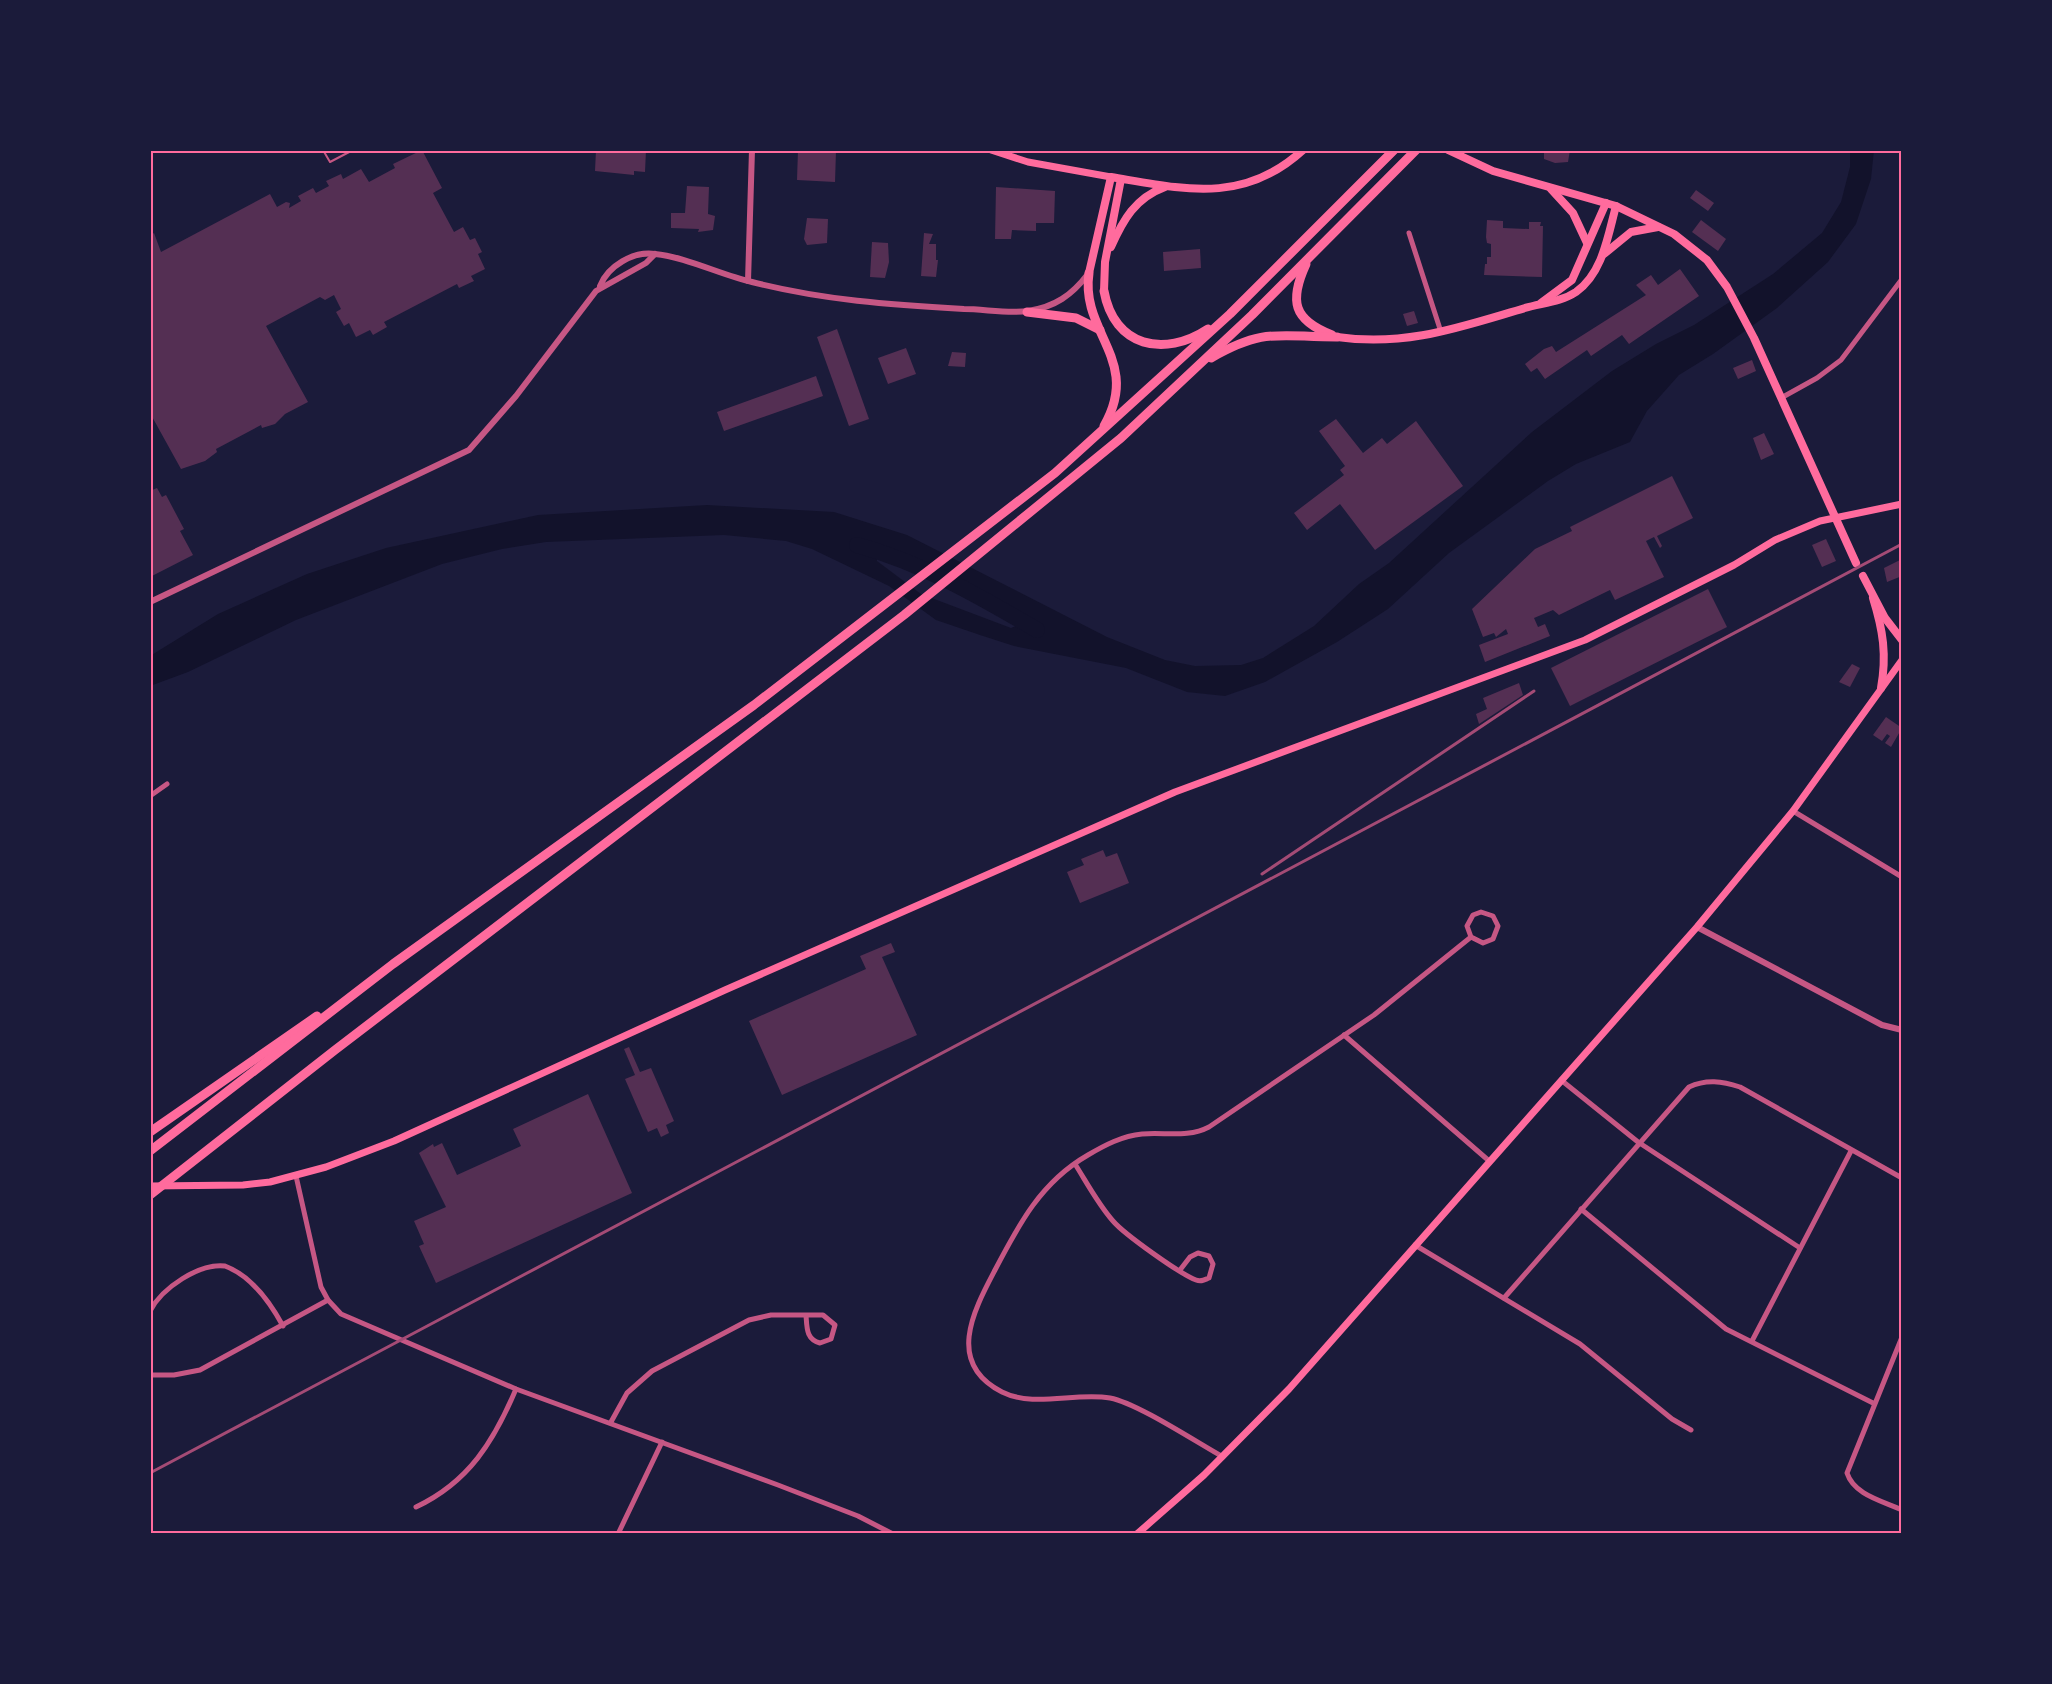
<svg xmlns="http://www.w3.org/2000/svg" width="2052" height="1684" font-family="'DejaVu Sans',sans-serif">
<style>
.water{fill:#12122b;fill-rule:evenodd}
.lines{fill:none;stroke-linecap:round;stroke-linejoin:round}
.river{stroke:#12122b;stroke-width:16}
.building{fill:#542f53}
.service{stroke:#c65784;stroke-width:2}
.minor{stroke:#c65784;stroke-width:5}
.tertiary{stroke:#c65784;stroke-width:6}
.secondary{stroke:#ff6b9d;stroke-width:7}
.primary{stroke:#ff6b9d;stroke-width:8}
.motorway{stroke:#ff6b9d;stroke-width:9}
.rail{stroke:#a44b75;stroke-width:3}
.neatline{fill:none;stroke:#ff6b9d;stroke-width:2}
</style>
<rect width="100%" height="100%" fill="#1b1b3a"/>
<path class="water" d="M1850,150H1874L1871,179L1856,224L1828,262L1777,308L1713,354L1679,375L1647,411L1630,442L1576,464L1548,481L1449,553L1388,609L1337,642L1265,682L1225,696L1187,692L1126,668L1014,646L980,635L936,620L889,586L812,549L786,541L724,535L546,542L502,549L442,564L296,620L188,672L150,686V656L218,614L307,574L386,548L538,515L707,505L834,512L907,535L1107,637L1165,660L1195,666L1241,665L1263,658L1314,626L1359,584L1389,563L1532,432L1612,371L1656,344L1694,325L1773,274L1822,233L1841,202L1850,167ZM877,548C925,558 968,584 1012,607L1018,614L1020,624L1011,628L921,594L877,561Z"/>
<g class="lines">
<path class="river" d="M857,545C922,563 979,596 1037,630"/>
</g>
<g class="building">
<polygon points="422,150 442,188 433,193 454,232 463,227 470,240 475,238 482,252 478,254 485,269 471,276 474,281 459,288 457,284 384,322 387,327 373,335 370,330 356,337 349,323 344,326 336,312 341,309 334,295 325,300 320,297 266,326 308,402 285,414 275,424 262,428 261,425 216,449 217,452 205,461 181,469 150,413 150,236 154,233 161,252 270,194 277,207 286,202 290,203 289,208 301,201 298,196 313,188 316,193 329,186 326,181 341,174 343,179 361,169 369,182 395,168 393,164"/>
<polygon points="596,150 646,150 645,172 634,171 634,175 595,171"/>
<polygon points="798,150 836,150 835,182 797,180"/>
<polygon points="1544,150 1570,150 1568,162 1555,163 1544,159"/>
<polygon points="687,186 709,187 708,214 715,216 713,230 698,232 699,229 671,228 671,213 685,213"/>
<polygon points="996,187 1055,191 1054,223 1036,223 1036,231 1012,230 1011,239 995,239"/>
<polygon points="1696,190 1714,203 1708,211 1690,198"/>
<polygon points="807,218 828,219 827,243 807,245 804,239"/>
<polygon points="1487,220 1503,221 1503,228 1529,229 1529,222 1541,222 1540,226 1543,226 1542,277 1484,275 1485,264 1487,264 1487,257 1491,257 1491,244 1487,243 1486,237"/>
<polygon points="1701,220 1726,239 1718,251 1692,232"/>
<polygon points="924,233 933,234 929,244 936,244 936,260 938,260 936,277 921,276"/>
<polygon points="872,242 888,243 889,262 885,278 870,277"/>
<polygon points="1200,249 1201,268 1164,271 1163,252"/>
<polygon points="1680,269 1699,296 1629,344 1622,335 1591,356 1587,350 1545,379 1537,368 1531,372 1525,364 1544,349 1552,346 1556,352 1646,295 1636,285 1651,275 1658,285"/>
<polygon points="1414,311 1418,323 1407,326 1403,314"/>
<polygon points="837,329 869,419 849,426 817,337"/>
<polygon points="906,348 916,374 888,384 878,358"/>
<polygon points="952,352 966,353 965,367 948,366"/>
<polygon points="1752,360 1756,371 1738,379 1733,368"/>
<polygon points="816,376 823,396 724,431 717,412"/>
<polygon points="1336,419 1363,453 1382,438 1387,444 1416,421 1463,486 1375,550 1340,504 1307,530 1294,513 1344,475 1340,470 1345,466 1319,431"/>
<polygon points="1764,433 1774,454 1761,460 1753,438"/>
<polygon points="1672,476 1693,518 1657,536 1662,546 1660,548 1654,537 1646,541 1664,577 1615,600 1610,590 1559,615 1553,610 1534,618 1538,627 1545,624 1550,636 1485,662 1479,645 1508,634 1506,629 1496,637 1494,633 1483,637 1472,609 1535,549 1572,531 1570,527"/>
<polygon points="157,488 162,497 166,495 184,529 180,531 193,555 150,577 150,491"/>
<polygon points="1826,539 1836,561 1822,567 1812,545"/>
<polygon points="1902,559 1902,576 1887,582 1884,568"/>
<polygon points="1708,589 1727,627 1570,706 1551,668"/>
<polygon points="1852,664 1860,668 1850,687 1839,682"/>
<polygon points="1519,683 1523,695 1479,724 1476,714 1487,709 1483,698"/>
<polygon points="1886,717 1902,728 1891,747 1885,743 1890,736 1887,734 1882,741 1873,735"/>
<polygon points="1103,850 1106,857 1117,853 1129,883 1080,903 1067,872 1084,865 1081,859"/>
<polygon points="891,943 895,952 882,957 917,1035 782,1095 749,1021 866,969 860,956"/>
<polygon points="629,1047 640,1072 651,1068 674,1121 666,1125 669,1133 661,1137 657,1128 648,1132 625,1079 635,1075 624,1049"/>
<polygon points="588,1094 632,1193 436,1283 419,1246 424,1244 414,1221 446,1207 419,1153 433,1144 434,1147 442,1143 457,1175 521,1146 513,1129"/>
</g>
<g class="lines">
<polyline class="service" points="323,150 330,162 353,150"/>
<g class="minor">
<polyline points="1409,233 1441,332"/>
<polyline points="1781,398 1817,378 1841,360 1902,279"/>
<polyline points="150,796 167,784"/>
<polyline points="1793,811 1902,877"/>
<polyline points="1344,1035 1488,1160"/>
<polyline points="1561,1080 1638,1142 1800,1248"/>
<path d="M1075,1164C1087,1183 1098,1204 1113,1221C1124,1234 1180,1274 1196,1280C1201,1282 1204,1280 1209,1278L1213,1264L1209,1256L1198,1253L1190,1257L1180,1270"/>
<polyline points="296,1176 321,1287 328,1300 341,1314 516,1389 778,1485 858,1516 893,1534"/>
<polyline points="1581,1209 1726,1329 1873,1403"/>
<polyline points="1415,1245 1580,1344 1672,1419 1691,1430"/>
<path d="M1504,1298L1689,1087C1706,1079 1722,1081 1740,1087L1902,1178"/>
<path d="M150,1311C162,1288 199,1263 225,1266C252,1276 270,1302 283,1326"/>
<path d="M1902,1337L1847,1473C1854,1495 1883,1501 1902,1510"/>
<polyline points="1752,1341 1851,1151"/>
<polyline points="150,1375 174,1375 200,1370 328,1300"/>
<path d="M611,1422L627,1393L652,1371L749,1320L771,1315H823L835,1325L831,1339L820,1343C806,1339 807,1328 806,1315"/>
<path d="M1223,1457C1196,1442 1137,1403 1110,1398C1075,1392 1034,1408 1002,1392C945,1363 974,1310 995,1270C1019,1224 1041,1182 1088,1155C1105,1145 1122,1136 1142,1134C1165,1132 1188,1138 1209,1127L1374,1015L1471,937L1483,943L1493,939L1498,926L1493,916L1481,912L1473,915L1467,926L1471,937"/>
<path d="M416,1507C469,1482 494,1441 516,1389"/>
<polyline points="618,1534 662,1442"/>
</g>
<g class="tertiary">
<polyline points="748,281 752,150"/>
<path d="M600,286C608,266 633,251 655,254C686,257 721,275 752,282C822,300 892,305 964,309C984,309 1008,314 1028,311C1055,307 1072,295 1088,274"/>
<polyline points="150,602 469,450 516,396 596,291 646,263 655,254"/>
<polyline points="1697,927 1882,1025 1902,1030"/>
</g>
<g class="secondary">
<polyline points="991,150 1028,162 1111,177"/>
<polyline points="150,1186 243,1185 270,1182 326,1167 394,1141 725,990 1175,792 1585,640 1734,565 1775,540 1820,521 1902,504"/>
<polyline points="1137,1534 1204,1475 1289,1389 1697,927 1793,811 1902,660"/>
</g>
<g class="primary">
<polyline points="1448,150 1493,171 1616,206 1674,234 1707,260 1727,287 1754,338 1856,563"/>
<polyline points="1551,189 1573,213 1587,243"/>
<path d="M1111,247C1123,220 1135,198 1165,187"/>
<polyline points="1604,254 1631,232 1658,227"/>
<path d="M1089,273L1111,177C1183,189 1243,205 1303,150"/>
<polyline points="1104,291 1105,262 1121,179"/>
<polyline points="1541,303 1572,280 1606,203"/>
<path d="M1337,337C1406,347 1460,327 1525,308C1542,303 1561,302 1576,292C1603,273 1608,235 1616,206"/>
<polyline points="1863,576 1885,618 1902,640"/>
<path d="M1873,598C1883,630 1887,655 1881,688"/>
</g>
<g class="motorway">
<path d="M1306,264C1289,301 1293,320 1332,335"/>
<path d="M1089,273C1080,333 1142,360 1104,426"/>
<path d="M1104,291C1114,347 1164,358 1208,329"/>
<polyline points="1027,312 1076,318 1100,330"/>
<path d="M1211,358C1265,327 1279,337 1337,337"/>
<polyline points="150,1132 317,1016"/>
<polyline points="150,1151 393,964 754,705 1055,473 1230,314 1394,150"/>
<polyline points="150,1195 335,1050 904,615 1121,438 1252,315 1416,150"/>
</g>
<g class="rail">
<polyline points="1262,874 1534,691"/>
<polyline points="150,1473 1902,544"/>
</g>
</g>
<rect width="2052" height="1684" fill="none" stroke="#1b1b3a" stroke-width="303"/>
<rect x="152" y="152" width="1748" height="1380" class="neatline"/>
</svg>
